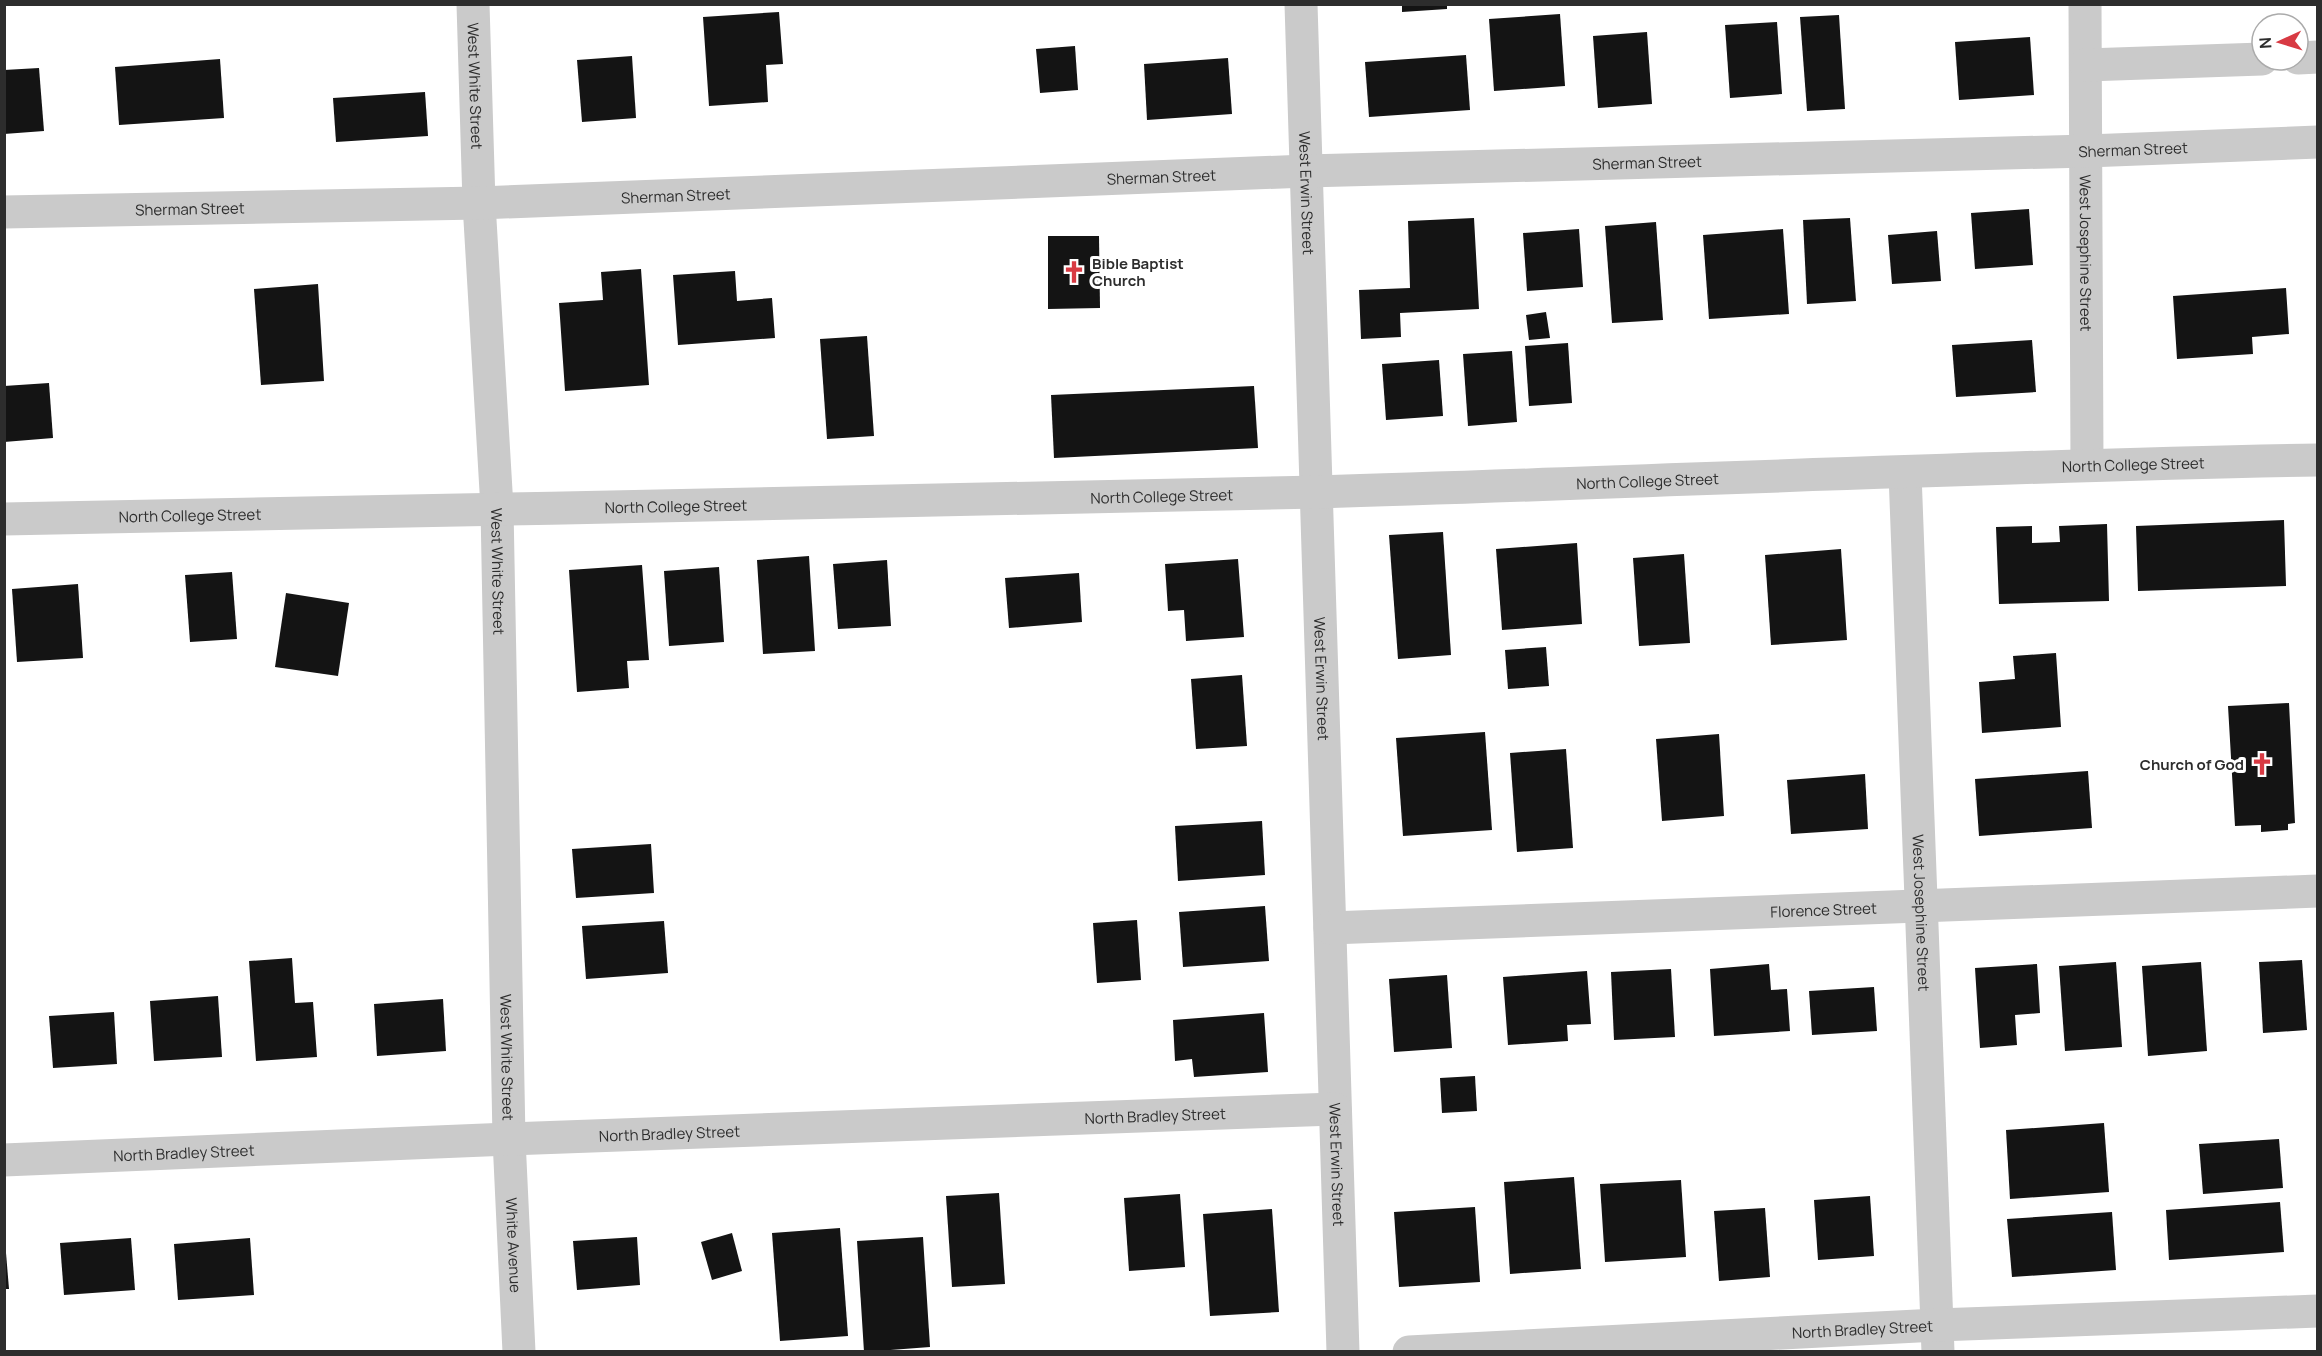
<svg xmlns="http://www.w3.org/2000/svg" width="2322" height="1356" font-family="Manrope,sans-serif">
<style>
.building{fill:#141414}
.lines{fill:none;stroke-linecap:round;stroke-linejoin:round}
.minor{stroke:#cacaca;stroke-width:33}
.labels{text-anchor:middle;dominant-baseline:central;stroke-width:6;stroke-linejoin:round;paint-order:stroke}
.street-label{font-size:15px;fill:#2d2d2d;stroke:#fff}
.poi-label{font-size:15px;font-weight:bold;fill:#2d2d2d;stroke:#fff;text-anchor:start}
</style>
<rect width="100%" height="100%" fill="#fff"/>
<g class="building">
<polygon points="1402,4 1447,4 1447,9 1402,12"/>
<polygon points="779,12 783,64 766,65 768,102 709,106 703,17"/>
<polygon points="1560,14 1565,86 1494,91 1489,19"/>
<polygon points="1839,15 1845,109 1807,111 1800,17"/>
<polygon points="1777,22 1782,94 1730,98 1725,25"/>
<polygon points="1647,32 1652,104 1598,108 1593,36"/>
<polygon points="2030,37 2034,95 1959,100 1955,42"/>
<polygon points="1075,46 1078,90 1040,93 1036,49"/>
<polygon points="1466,55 1470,110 1369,117 1365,62"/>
<polygon points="632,56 636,118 582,122 577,60"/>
<polygon points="1228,58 1232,114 1147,120 1144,64"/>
<polygon points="220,59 224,118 119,125 115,67"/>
<polygon points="39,68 44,131 4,134 4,70"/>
<polygon points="425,92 428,136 336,142 333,98"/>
<polygon points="2029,209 2033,265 1975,269 1971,213"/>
<polygon points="1474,218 1479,309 1400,313 1401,337 1361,339 1359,290 1410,288 1408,221"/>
<polygon points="1850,218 1856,301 1807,304 1803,220"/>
<polygon points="1656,222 1663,320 1612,323 1605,226"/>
<polygon points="1579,229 1583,287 1527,291 1523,233"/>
<polygon points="1783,229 1789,314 1709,319 1703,235"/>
<polygon points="1937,231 1941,281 1892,284 1888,235"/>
<polygon points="1048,236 1099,236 1100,308 1048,309"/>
<polygon points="641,269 649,385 565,391 559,303 603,300 601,272"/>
<polygon points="735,271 737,301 772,298 775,338 678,345 673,275"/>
<polygon points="318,284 324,381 261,385 254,289"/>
<polygon points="2286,288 2289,334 2252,337 2253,354 2177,359 2173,296"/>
<polygon points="1546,312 1550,338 1529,340 1526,315"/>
<polygon points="867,336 874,436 827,439 820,339"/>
<polygon points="2032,340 2036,392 1956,397 1952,345"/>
<polygon points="1568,343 1572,403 1529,406 1525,346"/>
<polygon points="1512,351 1517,422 1468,426 1463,354"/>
<polygon points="1439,360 1443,416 1386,420 1382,364"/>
<polygon points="49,383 53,438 4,442 4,386"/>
<polygon points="1254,386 1258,448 1054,458 1051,395"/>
<polygon points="2284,520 2286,586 2138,591 2136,526"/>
<polygon points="2107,524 2109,601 1999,604 1996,527 2032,526 2032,543 2060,542 2059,526"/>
<polygon points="1443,532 1451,655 1398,659 1389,535"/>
<polygon points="1577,543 1582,624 1502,630 1496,549"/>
<polygon points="1841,549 1847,640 1771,645 1765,555"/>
<polygon points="1684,554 1690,643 1639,646 1633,558"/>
<polygon points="809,556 815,651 763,654 757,560"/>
<polygon points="1238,559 1244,637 1186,641 1184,610 1168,611 1165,564"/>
<polygon points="887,560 891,626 838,629 833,564"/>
<polygon points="642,565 649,660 627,661 629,688 577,692 569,570"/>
<polygon points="719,567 724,642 669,646 664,571"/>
<polygon points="232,572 237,639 190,642 185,575"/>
<polygon points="1079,573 1082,622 1009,628 1005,578"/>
<polygon points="78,584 83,658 17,662 12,589"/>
<polygon points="286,593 349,603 338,676 275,667"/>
<polygon points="1546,647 1549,686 1508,689 1505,650"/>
<polygon points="2056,653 2061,727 1982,733 1979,682 2015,679 2013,656"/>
<polygon points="1242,675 1247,746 1196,749 1191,679"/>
<polygon points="2289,703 2295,823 2288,824 2288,830 2261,832 2261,825 2235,826 2228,706"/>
<polygon points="1485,732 1492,830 1403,836 1396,738"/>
<polygon points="1719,734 1724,816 1662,821 1656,739"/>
<polygon points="1566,749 1573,848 1517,852 1510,753"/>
<polygon points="2088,771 2092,828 1979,836 1975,779"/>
<polygon points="1865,774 1868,829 1791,834 1787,780"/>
<polygon points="1262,821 1265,875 1178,881 1175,826"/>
<polygon points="651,844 654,893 576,898 572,849"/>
<polygon points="1265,906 1269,961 1183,967 1179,912"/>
<polygon points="1137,920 1141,980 1097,983 1093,923"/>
<polygon points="664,921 668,973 586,979 582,926"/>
<polygon points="292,958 295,1003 313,1002 317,1057 256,1061 249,961"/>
<polygon points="2302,960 2307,1030 2263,1033 2259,962"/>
<polygon points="2116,962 2122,1047 2065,1051 2059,966"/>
<polygon points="2201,962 2207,1051 2148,1056 2142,966"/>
<polygon points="1769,964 1771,990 1787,989 1790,1031 1714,1036 1710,969"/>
<polygon points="2037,964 2040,1013 2015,1015 2017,1045 1980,1048 1975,968"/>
<polygon points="1671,969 1675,1037 1614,1040 1611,972"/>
<polygon points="1587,971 1591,1024 1567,1025 1568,1041 1508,1045 1503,977"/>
<polygon points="1447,975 1452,1048 1394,1052 1389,979"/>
<polygon points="1874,987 1877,1031 1812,1035 1809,991"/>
<polygon points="218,996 222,1057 154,1061 150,1001"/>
<polygon points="443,999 446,1051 377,1056 374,1004"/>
<polygon points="114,1012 117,1064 53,1068 49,1016"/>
<polygon points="1264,1013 1268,1072 1194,1077 1192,1059 1175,1061 1173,1020"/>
<polygon points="1475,1076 1477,1111 1442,1113 1440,1078"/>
<polygon points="2104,1123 2109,1192 2010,1199 2006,1130"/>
<polygon points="2279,1139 2283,1188 2203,1194 2199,1144"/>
<polygon points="1574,1177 1581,1269 1510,1274 1504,1182"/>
<polygon points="1681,1180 1686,1257 1605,1262 1600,1184"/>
<polygon points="999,1193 1005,1284 952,1287 946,1196"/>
<polygon points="1180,1194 1185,1267 1129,1271 1124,1198"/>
<polygon points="1870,1196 1874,1256 1818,1260 1814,1200"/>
<polygon points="2280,1202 2284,1252 2169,1260 2166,1210"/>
<polygon points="1475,1207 1480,1282 1399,1287 1394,1212"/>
<polygon points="1765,1208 1770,1277 1719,1281 1714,1211"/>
<polygon points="1272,1209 1279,1312 1210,1316 1203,1214"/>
<polygon points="2112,1212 2116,1270 2012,1277 2007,1219"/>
<polygon points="840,1228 848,1336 780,1341 772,1233"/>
<polygon points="732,1233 742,1271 712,1280 701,1242"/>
<polygon points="637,1237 640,1285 577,1290 573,1241"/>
<polygon points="923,1237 930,1347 864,1352 857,1241"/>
<polygon points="131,1238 135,1290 64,1295 60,1243"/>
<polygon points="250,1238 254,1295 178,1300 174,1244"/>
<polygon points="4,1253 6,1253 9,1289 4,1289"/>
</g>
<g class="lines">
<g class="minor">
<path id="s1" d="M473,4L479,203L497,508L509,1139L519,1352"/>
<path id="s2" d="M1301,4L1343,1352"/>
<path id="s3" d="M2085,4L2087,464"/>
<polyline points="2298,58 2318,57"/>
<polyline points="2086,65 2262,59"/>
<path id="s4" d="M4,212L479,203L1306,171L2087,151L2318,142"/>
<path id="s5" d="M1905,473L1938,1352"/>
<path id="s6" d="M4,519C442,509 880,504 1318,492C1651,482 1984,466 2318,460"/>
<path id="s7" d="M1330,928L2318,891"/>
<path id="s8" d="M4,1160L509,1139L1335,1109"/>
<path id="s9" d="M1409,1352L1937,1325L2318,1311"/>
</g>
</g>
<defs>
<g id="church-bare" transform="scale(1.8)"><path d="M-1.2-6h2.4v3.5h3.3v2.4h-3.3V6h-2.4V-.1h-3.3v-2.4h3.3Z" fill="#d83a43" stroke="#fff" stroke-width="2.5" paint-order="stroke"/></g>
</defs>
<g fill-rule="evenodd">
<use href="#church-bare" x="1074" y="272"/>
<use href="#church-bare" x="2262" y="764"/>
</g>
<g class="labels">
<g class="street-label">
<text stroke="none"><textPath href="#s1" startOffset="82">West White Street</textPath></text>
<text stroke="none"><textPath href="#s4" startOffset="2130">Sherman Street</textPath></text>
<text stroke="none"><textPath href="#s4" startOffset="1644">Sherman Street</textPath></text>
<text stroke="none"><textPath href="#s4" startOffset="1158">Sherman Street</textPath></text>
<text stroke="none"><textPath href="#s2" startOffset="189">West Erwin Street</textPath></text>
<text stroke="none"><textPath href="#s4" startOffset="672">Sherman Street</textPath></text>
<text stroke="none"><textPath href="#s4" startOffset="186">Sherman Street</textPath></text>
<text stroke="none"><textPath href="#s3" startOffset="249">West Josephine Street</textPath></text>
<text stroke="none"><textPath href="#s6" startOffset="2130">North College Street</textPath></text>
<text stroke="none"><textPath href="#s6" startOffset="1644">North College Street</textPath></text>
<text stroke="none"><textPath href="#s6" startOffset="1158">North College Street</textPath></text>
<text stroke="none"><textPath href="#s6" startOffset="672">North College Street</textPath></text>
<text stroke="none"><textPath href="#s6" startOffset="186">North College Street</textPath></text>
<text stroke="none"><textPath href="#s1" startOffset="568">West White Street</textPath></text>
<text stroke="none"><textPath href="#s2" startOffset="675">West Erwin Street</textPath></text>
<text stroke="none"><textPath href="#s7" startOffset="494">Florence Street</textPath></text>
<text stroke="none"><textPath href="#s5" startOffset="440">West Josephine Street</textPath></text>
<text stroke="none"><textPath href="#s1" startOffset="1054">West White Street</textPath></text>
<text stroke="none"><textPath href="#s8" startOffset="1152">North Bradley Street</textPath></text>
<text stroke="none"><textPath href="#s8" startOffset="666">North Bradley Street</textPath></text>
<text stroke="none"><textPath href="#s8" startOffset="180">North Bradley Street</textPath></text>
<text stroke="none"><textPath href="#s2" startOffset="1161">West Erwin Street</textPath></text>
<text stroke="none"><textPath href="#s1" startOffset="1242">White Avenue</textPath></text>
<text stroke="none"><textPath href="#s9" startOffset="454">North Bradley Street</textPath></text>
</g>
<g class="poi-label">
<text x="1092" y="263">Bible Baptist<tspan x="1092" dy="17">Church</tspan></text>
<text x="2244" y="764" text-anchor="end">Church of God</text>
</g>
</g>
<rect width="2322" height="1356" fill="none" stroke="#2d2d2d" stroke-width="12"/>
<g transform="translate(2280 42) rotate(266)"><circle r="28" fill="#ffffff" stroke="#ababab" stroke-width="1.5"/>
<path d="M0-4.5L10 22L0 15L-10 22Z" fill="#d83a43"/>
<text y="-9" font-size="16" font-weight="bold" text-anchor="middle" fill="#2d2d2d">N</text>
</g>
</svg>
